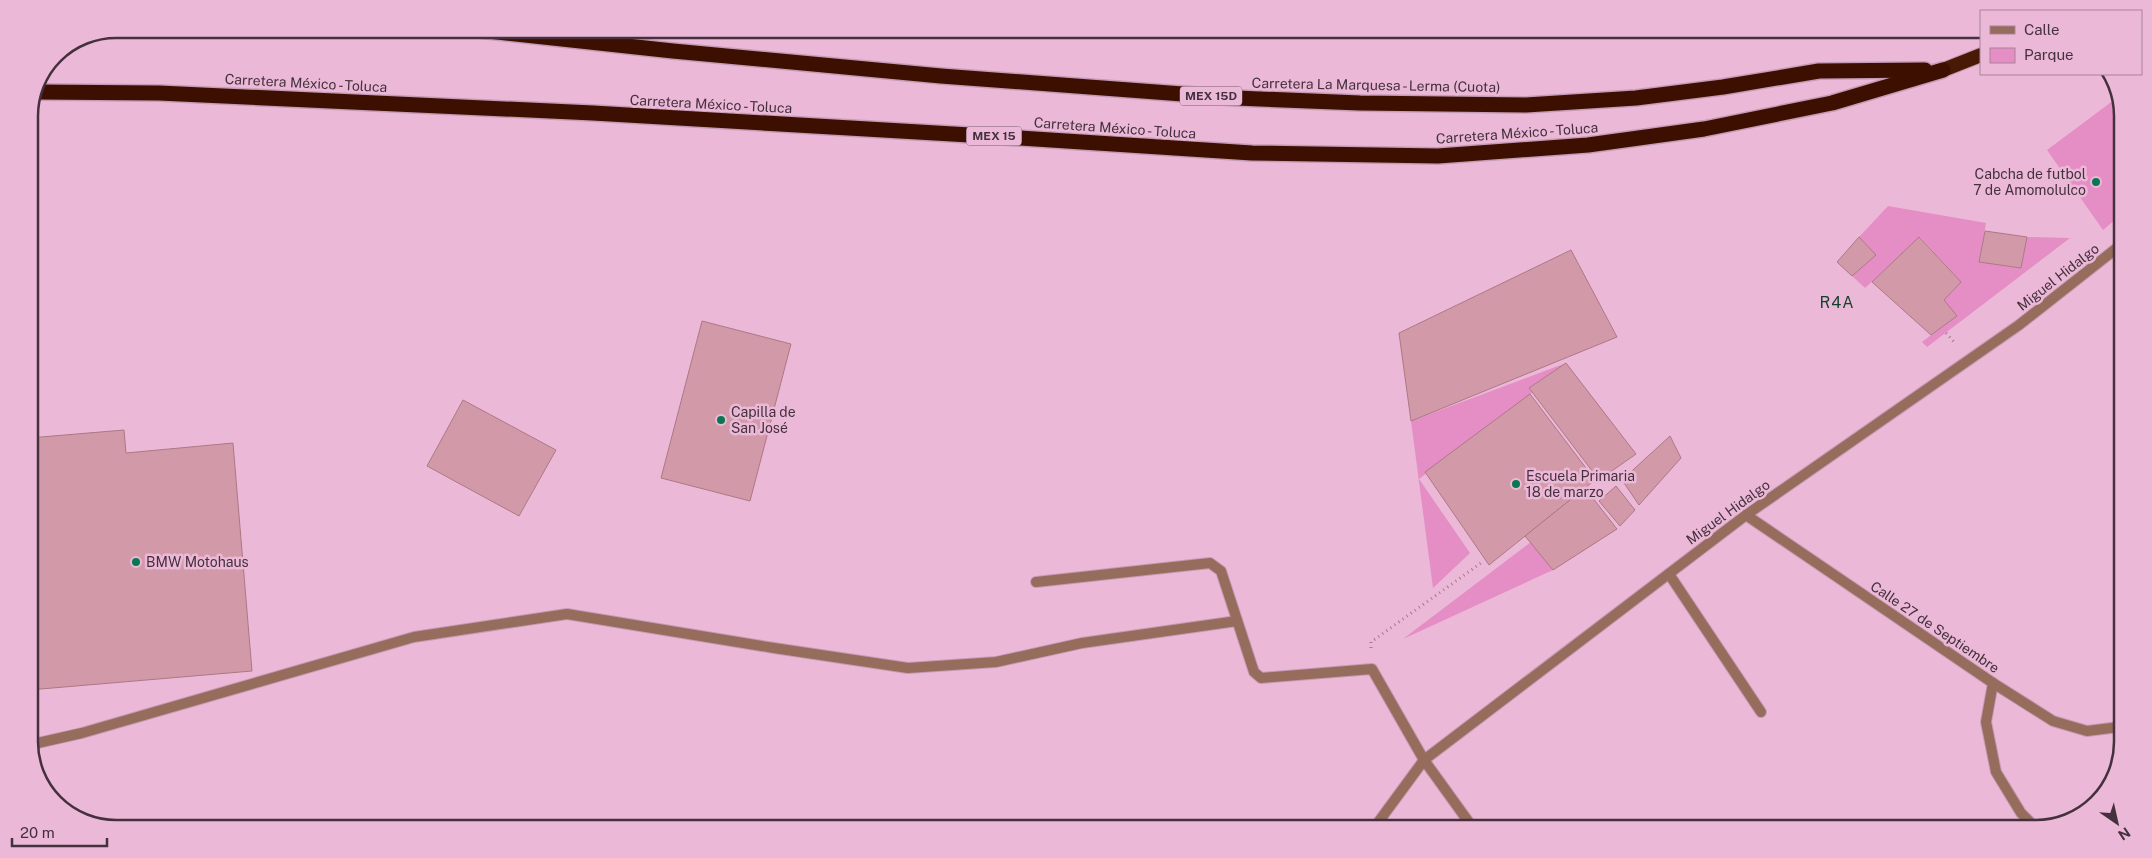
<svg xmlns="http://www.w3.org/2000/svg" width="2152" height="858" font-family="'Public Sans',sans-serif">
<style>
.green{fill:#e58dc5}
.building{fill:#d29aa8;stroke:#ad7885}
.lines{fill:none;stroke-linecap:round;stroke-linejoin:round}
.service-casing{stroke:#c69bb5;stroke-width:12}
.minor-casing{stroke:#c69bb5;stroke-width:12}
.trunk-casing{stroke:#c69bb5;stroke-width:16}
.motorway-casing{stroke:#c69bb5;stroke-width:18}
.path{stroke:#9f7b90;stroke-width:3;stroke-dasharray:1 4;stroke-linecap:butt}
.service{stroke:#966d5d;stroke-width:10}
.minor{stroke:#966d5d;stroke-width:10}
.trunk{stroke:#4a1906;stroke-width:14}
.motorway{stroke:#3c0f00;stroke-width:15}
.poi-dot{fill:#097752;stroke:#ebb9d7;stroke-width:2}
.labels{text-anchor:middle;dominant-baseline:central;stroke-width:5;stroke-linejoin:round;paint-order:stroke}
.shield{fill:#ebb9d7;stroke:#775a6b;stroke-width:1}
.shield-label{font-size:12px;font-weight:bold;fill:#45313d}
.street-label{font-size:14px;fill:#45313d;stroke:#ebb9d7}
.poi-label{font-size:14px;fill:#45313d;stroke:#ebb9d7;text-anchor:start}
.quarter-label{font-size:16px;letter-spacing:1px;fill:#14412e;stroke:#ebb9d7}
.rim{fill:none;stroke:#45313d;stroke-width:2.5}
</style>
<rect width="100%" height="100%" fill="#ebb9d7"/>
<g class="green">
<polygon points="2118,97 2123,110 2122,214 2103,230 2047,150"/>
<polygon points="1888,206 1986,223 1979,262 2021,268 2027,237 2070,238 1927,347 1922,342 1956,316 1944,300 1961,282 1920,237 1865,288 1852,276 1876,255 1859,237"/>
<polygon points="1566,363 1529,388 1532,393 1419,479 1470,553 1433,588 1411,421"/>
<polygon points="1531,542 1553,570 1403,639"/>
</g>
<g class="building">
<polygon points="1985,231 2027,237 2021,268 1979,262"/>
<polygon points="1859,237 1876,255 1852,276 1837,262"/>
<polygon points="1919,237 1961,282 1944,300 1957,316 1931,335 1872,282"/>
<polygon points="1571,250 1617,337 1411,421 1399,333"/>
<polygon points="702,321 791,344 750,501 661,478"/>
<polygon points="1566,363 1636,454 1599,480 1529,388"/>
<polygon points="1530,394 1595,480 1489,565 1425,472"/>
<polygon points="463,400 556,450 519,516 427,466"/>
<polygon points="124,430 126,453 233,443 252,671 29,690 29,438"/>
<polygon points="1670,436 1681,458 1639,505 1622,480"/>
<polygon points="1616,486 1635,510 1620,526 1599,501"/>
<polygon points="1585,488 1617,529 1553,570 1525,536"/>
</g>
<g class="lines">
<g class="service-casing">
<g id="service">
<polyline points="1036,582 1210,563 1221,571 1254,672 1261,678 1372,669 1424,760"/>
<polyline points="29,745 82,733 414,637 567,614 774,648 908,668 996,662 1082,643 1237,621"/>
</g>
</g>
<g class="minor-casing">
<g id="minor">
<polyline points="2120,469 2121,469"/>
<polyline points="1746,515 1993,683 2053,721 2087,731 2119,727"/>
<polyline points="1669,574 1761,712"/>
<polyline points="1993,683 1986,722 1996,772 2021,813 2037,829"/>
<polyline points="1424,760 1473,828"/>
<polyline points="1374,828 1424,760 1746,515 2019,325 2122,244"/>
</g>
</g>
<g class="trunk-casing">
<polyline id="trunk" points="1943,70 1981,55"/>
</g>
<g class="motorway-casing">
<g id="motorway">
<polyline points="479,30 673,51 941,76 1236,98 1360,103 1526,105 1636,98 1723,87 1819,71 1925,70"/>
<polyline points="37,92 159,93 593,113 1004,137 1252,153 1438,156 1588,145 1704,129 1832,103 1943,70"/>
</g>
</g>
<g class="path">
<polyline points="1946,333 1956,344"/>
<polyline points="1371,648 1371,642 1481,563"/>
</g>
<use href="#service" class="service"/>
<use href="#minor" class="minor"/>
<use href="#trunk" class="trunk"/>
<use href="#motorway" class="motorway"/>
</g>
<g class="poi-dot">
<circle cx="2096" cy="182" r="5"/>
<circle cx="721" cy="420" r="5"/>
<circle cx="1516" cy="484" r="5"/>
<circle cx="136" cy="562" r="5"/>
</g>
<g class="labels">
<g class="shield">
<rect x="1180" y="86.5" width="62" height="19" rx="4"/>
<rect x="966.5" y="126.5" width="55" height="19" rx="4"/>
</g>
<g class="shield-label">
<text x="1211" y="96">MEX 15D</text>
<text x="994" y="136">MEX 15</text>
</g>
<g class="street-label">
<text transform="translate(306 83) rotate(3)">Carretera México - Toluca</text>
<text transform="translate(1376 85) rotate(1)">Carretera La Marquesa - Lerma (Cuota)</text>
<text transform="translate(711 104) rotate(3)">Carretera México - Toluca</text>
<text transform="translate(1115 128) rotate(4)">Carretera México - Toluca</text>
<text transform="translate(1517 133) rotate(-4)">Carretera México - Toluca</text>
<text transform="translate(2058 277) rotate(-38)">Miguel Hidalgo</text>
<text transform="translate(1728 512) rotate(-36)">Miguel Hidalgo</text>
<text transform="translate(1935 627) rotate(34)">Calle 27 de Septiembre</text>
</g>
<g class="poi-label">
<text x="2086" y="174" text-anchor="end">Cabcha de futbol<tspan x="2086" dy="16">7 de Amomolulco</tspan></text>
<text x="731" y="412">Capilla de<tspan x="731" dy="16">San José</tspan></text>
<text x="1526" y="476">Escuela Primaria<tspan x="1526" dy="16">18 de marzo</tspan></text>
<text x="146" y="562">BMW Motohaus</text>
</g>
<g class="quarter-label">
<text x="1837" y="302">R4A</text>
</g>
</g>
<path d="M0 0H2152V858H0ZM116 38H2036A78 78 0 0 1 2114 116V742A78 78 0 0 1 2036 820H116A78 78 0 0 1 38 742V116A78 78 0 0 1 116 38Z" fill="#ebb9d7" fill-rule="evenodd"/>
<path class="rim" d="M116 38H2036A78 78 0 0 1 2114 116V742A78 78 0 0 1 2036 820H116A78 78 0 0 1 38 742V116A78 78 0 0 1 116 38Z"/>
<rect x="1980" y="10" width="162" height="65" fill="#ebb9d7" stroke="#a98399"/>
<rect x="1990" y="26" width="25" height="8" fill="#966d5d" stroke="#a98399"/>
<text x="2024" y="35" font-size="15" fill="#45313d">Calle</text>
<rect x="1990" y="48" width="25" height="15" fill="#e58dc5" stroke="#a98399"/>
<text x="2024" y="60" font-size="15" fill="#45313d">Parque</text>
<g transform="translate(2117 823) rotate(146)" stroke="#ebb9d7" stroke-width="4" paint-order="stroke">
<path d="M0-4L9 19L0 12L-9 19Z" fill="#45313d"/>
<text y="-8" font-size="14" font-weight="bold" text-anchor="middle" fill="#45313d">N</text>
</g>
<path d="M12 838v8h95v-8" fill="none" stroke="#45313d" stroke-width="2.5"/>
<text x="20" y="838" font-size="15" fill="#45313d" stroke="#ebb9d7" stroke-width="4" paint-order="stroke">20 m</text>
</svg>
